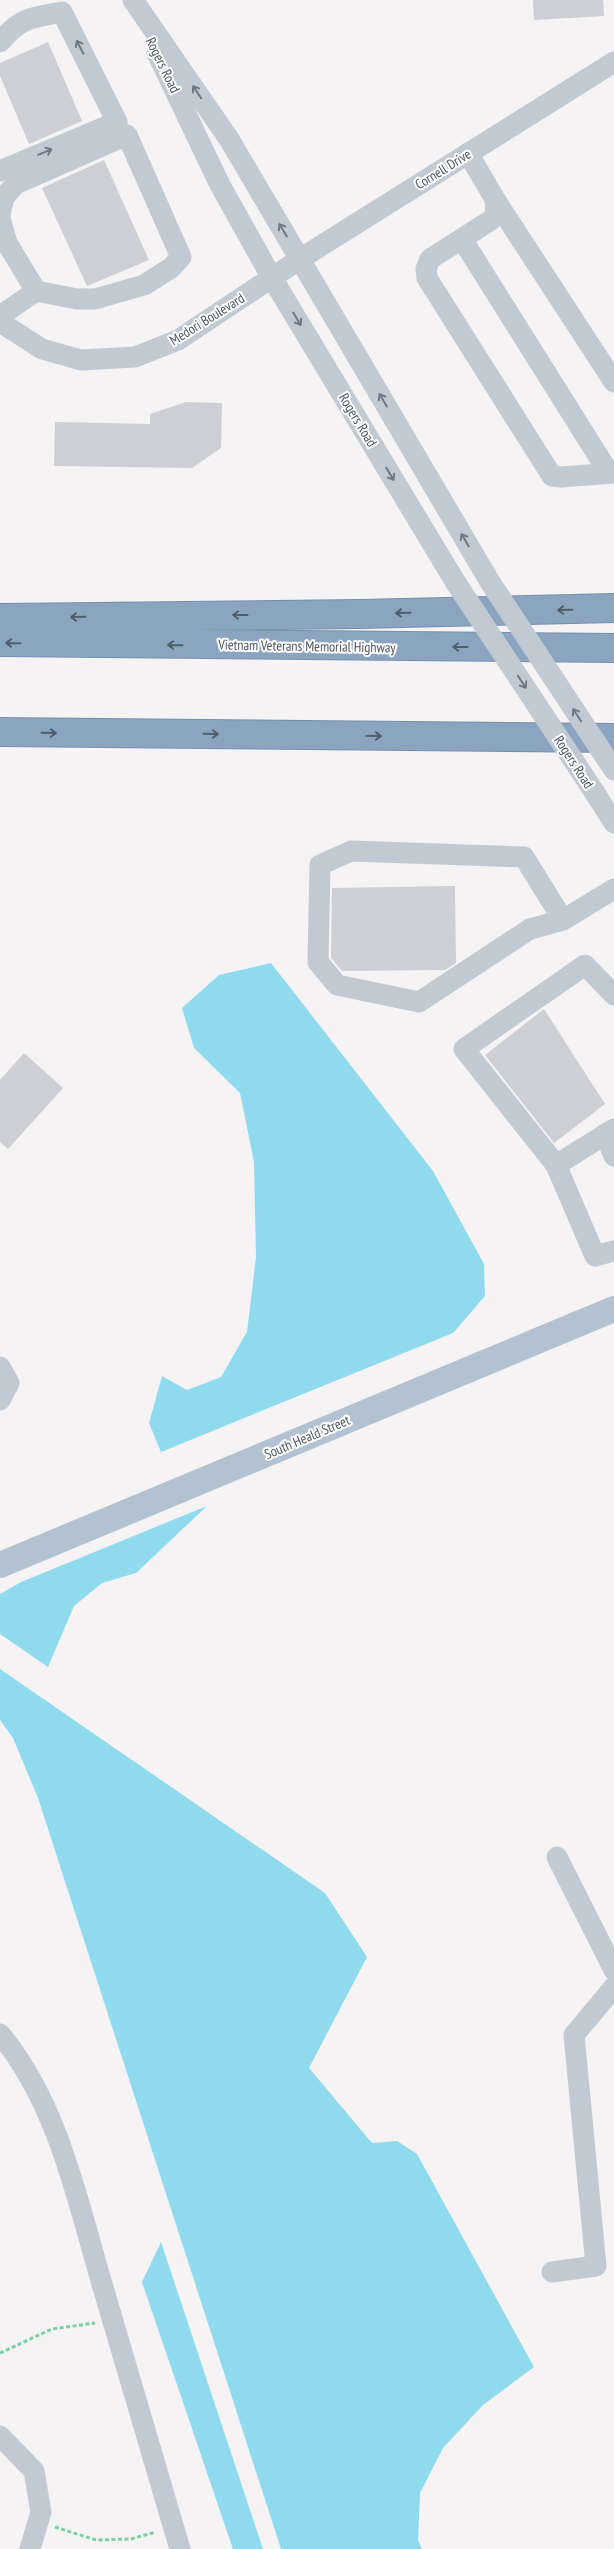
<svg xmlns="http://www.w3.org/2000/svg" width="614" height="2549" font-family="'PT Sans Narrow',sans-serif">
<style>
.water{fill:#90daee}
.building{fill:#cdcfd5}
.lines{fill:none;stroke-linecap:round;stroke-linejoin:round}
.highway-casing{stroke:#7690ad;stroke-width:30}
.path{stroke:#7ad0a6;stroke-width:3;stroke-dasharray:4 2.5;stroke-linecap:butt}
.minor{stroke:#c1cad2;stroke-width:21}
.major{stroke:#b3c2d1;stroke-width:26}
.highway{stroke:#8ba5c1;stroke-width:28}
.minor-bridge{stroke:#c1cad2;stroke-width:21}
.oneway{stroke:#6e7983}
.oneway2{stroke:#505e6b}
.labels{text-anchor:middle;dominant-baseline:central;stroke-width:4;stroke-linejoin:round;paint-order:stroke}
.street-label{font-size:14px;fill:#4a5661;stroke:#fff}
</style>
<rect width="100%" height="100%" fill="#f5f3f3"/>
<g class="water">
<polygon points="271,963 433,1171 484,1264 485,1296 453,1333 161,1452 149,1423 162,1376 187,1390 221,1377 247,1332 256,1257 254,1162 240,1093 194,1048 182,1008 219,975"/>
<polygon points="207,1506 136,1573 102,1583 74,1606 48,1667 0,1634 0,1594 21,1582"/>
<polygon points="0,1669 325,1893 367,1957 309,2068 372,2143 397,2141 417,2154 534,2367 483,2405 443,2448 420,2493 418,2540 422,2549 281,2549 38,1798 13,1738 0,1720"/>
<polygon points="161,2242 263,2549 233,2549 142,2282"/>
</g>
<g class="building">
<polygon points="533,0 603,0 604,16 534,20"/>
<polygon points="48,42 82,121 29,144 0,76 0,63"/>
<polygon points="104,160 149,260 87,286 42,188"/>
<polygon points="186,402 222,403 221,448 192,468 54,466 55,422 150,424 150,414"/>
<polygon points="455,886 456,963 445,970 342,971 331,958 332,888"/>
<polygon points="544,1009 605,1104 554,1143 485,1055"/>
<polygon points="24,1053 63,1088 8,1149 0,1142 0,1080"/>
</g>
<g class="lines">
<g class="highway-casing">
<g id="highway">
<polyline points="0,618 360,614 614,608"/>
<polyline points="0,642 614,648"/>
<polyline points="0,732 614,738"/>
</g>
</g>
<g class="path">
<polyline points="0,2353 52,2329 95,2323"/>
<polyline points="55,2527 96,2540 131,2539 156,2532"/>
</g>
<g class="minor">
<polyline points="133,0 229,139 490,582"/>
<path d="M0,42C21,17 31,18 62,12L117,122L0,171"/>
<polyline points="157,53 220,185 272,278 456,583"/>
<polyline points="468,153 496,201 495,215 491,220 430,259 426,269 427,278 552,476 561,477 614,473"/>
<polyline points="496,201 614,382"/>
<polyline points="0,214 4,197 16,184 127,135 181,257 171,268 144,285 95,299 77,299 36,291 0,316"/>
<polyline points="0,218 7,243 36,291"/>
<polyline points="462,239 609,473"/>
<polyline points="0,322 42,349 81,360 135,357 178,340 300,259 614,62"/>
<polyline points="595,793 614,823"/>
<polyline points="563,920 524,857 351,851 320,865 318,962 337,985 419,1002 530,929 563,920 614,889"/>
<polyline points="614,995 585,965 464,1049 556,1165 614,1129"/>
<polyline points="605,1134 614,1156"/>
<polyline points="556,1165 595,1256 614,1251"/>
<polyline points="0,1367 9,1383 0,1400"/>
<polyline points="557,1857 614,1970"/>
<path d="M0,2034C58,2104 77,2199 102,2284C128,2372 154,2461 180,2549"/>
<polyline points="552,2272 596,2266 574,2035 614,1987"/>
<polyline points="0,2436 34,2471 41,2512 30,2549"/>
</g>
<polyline class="major" points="0,1565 614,1309"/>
<use href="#highway" class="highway"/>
<g class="minor-bridge">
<polyline points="490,582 614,770"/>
<polyline points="456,583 595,793"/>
</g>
</g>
<defs><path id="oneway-shaft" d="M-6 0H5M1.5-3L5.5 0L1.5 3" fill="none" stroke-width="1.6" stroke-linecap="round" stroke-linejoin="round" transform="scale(1.25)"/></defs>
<g class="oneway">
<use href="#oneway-shaft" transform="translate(80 47) rotate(-117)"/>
<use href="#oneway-shaft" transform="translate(197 92) rotate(-124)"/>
<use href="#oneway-shaft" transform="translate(45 152) rotate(-23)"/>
<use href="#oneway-shaft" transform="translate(283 230) rotate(-121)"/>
<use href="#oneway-shaft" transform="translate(297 319) rotate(59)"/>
<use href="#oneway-shaft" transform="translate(383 400) rotate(-120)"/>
<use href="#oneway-shaft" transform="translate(390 474) rotate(59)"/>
<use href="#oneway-shaft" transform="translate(465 540) rotate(-120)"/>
<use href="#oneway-shaft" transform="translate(522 682) rotate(57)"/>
<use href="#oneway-shaft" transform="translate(577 715) rotate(-123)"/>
</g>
<g class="oneway2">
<use href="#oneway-shaft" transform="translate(565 610) rotate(179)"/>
<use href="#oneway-shaft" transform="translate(403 613) rotate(179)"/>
<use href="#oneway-shaft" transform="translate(240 615) rotate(180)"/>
<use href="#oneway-shaft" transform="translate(78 617) rotate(179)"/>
<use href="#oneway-shaft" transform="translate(13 643) rotate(-179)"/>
<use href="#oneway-shaft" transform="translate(175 645) rotate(-179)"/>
<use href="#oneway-shaft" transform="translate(460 647) rotate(-180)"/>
<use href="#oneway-shaft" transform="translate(49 733) rotate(1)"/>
<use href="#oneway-shaft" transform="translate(211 734) rotate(1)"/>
<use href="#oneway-shaft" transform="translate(374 736) rotate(1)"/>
</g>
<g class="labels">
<g class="street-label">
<text transform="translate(163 65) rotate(64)">Rogers Road</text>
<text transform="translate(443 169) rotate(-32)">Cornell Drive</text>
<text transform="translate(207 319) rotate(-32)">Medori Boulevard</text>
<text transform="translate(358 420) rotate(59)">Rogers Road</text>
<text transform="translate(307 646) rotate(1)">Vietnam Veterans Memorial Highway</text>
<text transform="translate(574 762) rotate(57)">Rogers Road</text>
<text transform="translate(307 1437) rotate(-23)">South Heald Street</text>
</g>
</g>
</svg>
